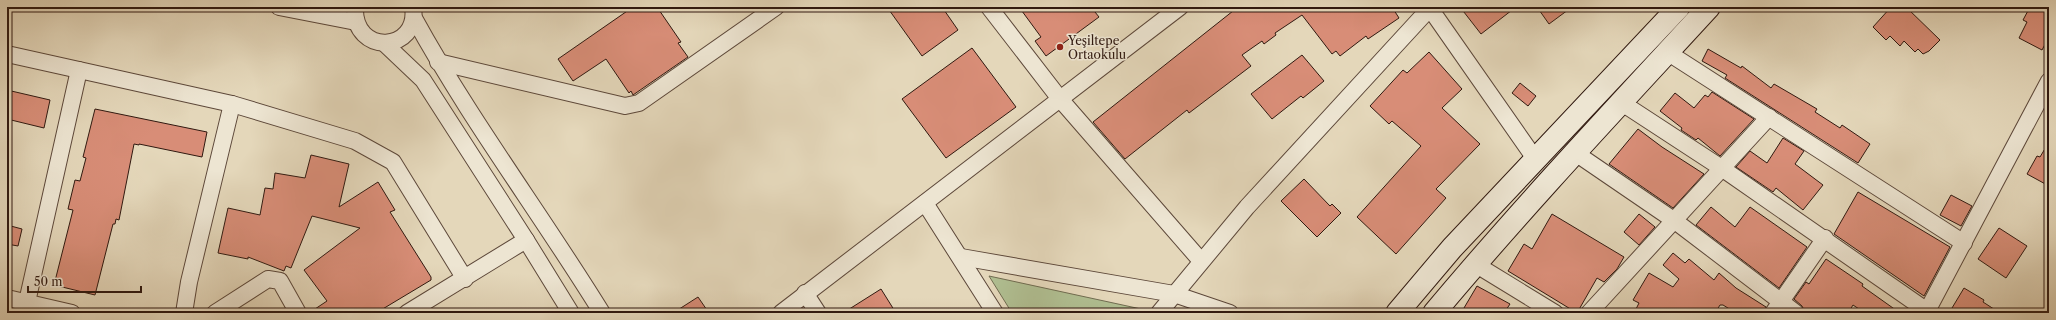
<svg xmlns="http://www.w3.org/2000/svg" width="2056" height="320" font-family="'Libre Caslon Text',serif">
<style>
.green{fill:#b0bf92;stroke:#706c51}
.building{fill:#d88d77;stroke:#301910}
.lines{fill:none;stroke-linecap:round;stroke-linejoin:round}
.minor-casing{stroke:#5d483a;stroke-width:18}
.secondary-casing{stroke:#301910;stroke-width:24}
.minor{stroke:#ede5d2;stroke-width:16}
.secondary{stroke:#ede5d2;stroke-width:22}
.poi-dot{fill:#8f2418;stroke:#ede5d2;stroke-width:1.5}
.labels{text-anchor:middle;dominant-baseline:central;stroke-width:3;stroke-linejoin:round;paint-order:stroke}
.poi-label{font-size:12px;fill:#301910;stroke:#ede5d2;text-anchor:start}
</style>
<rect width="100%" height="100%" fill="#e4d7ba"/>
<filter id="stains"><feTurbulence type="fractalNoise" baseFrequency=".005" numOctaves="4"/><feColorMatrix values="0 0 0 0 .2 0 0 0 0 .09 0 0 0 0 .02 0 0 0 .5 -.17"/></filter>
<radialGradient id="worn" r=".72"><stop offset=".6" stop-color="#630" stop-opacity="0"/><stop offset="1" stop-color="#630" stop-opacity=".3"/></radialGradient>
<polygon class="green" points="989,276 1141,309 1137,313 1012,313"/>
<g class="building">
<polygon points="633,7 657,7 681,42 678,43 688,57 633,95 631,91 629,93 606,59 573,81 558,59"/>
<polygon points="887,7 942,7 958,30 922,56"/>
<polygon points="1019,7 1091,7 1099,17 1046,56 1035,41 1041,37"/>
<polygon points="1238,7 1392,7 1399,18 1368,39 1366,36 1340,56 1336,51 1332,54 1302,15 1275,33 1276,35 1264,44 1262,41 1242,55 1251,66 1189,113 1187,110 1125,159 1093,122"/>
<polygon points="1460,7 1516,7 1481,34"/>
<polygon points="1537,7 1572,7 1549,24"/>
<polygon points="1891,7 1906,7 1940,40 1929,51 1923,54 1918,49 1915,52 1904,41 1900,46 1890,36 1886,40 1873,27"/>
<polygon points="2030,7 2049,7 2049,37 2042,50 2019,38 2027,22 2023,20"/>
<polygon points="972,48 1016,107 946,158 902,99"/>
<polygon points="1708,49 1741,68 1742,66 1771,88 1774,84 1817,109 1815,112 1840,128 1842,125 1870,144 1858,163 1725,78 1727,75 1702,61"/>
<polygon points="1429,52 1462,89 1442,108 1480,144 1436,189 1446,198 1396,254 1357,217 1421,146 1392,121 1389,124 1370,106 1403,70 1407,73"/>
<polygon points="1302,55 1324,81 1303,98 1301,96 1272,119 1251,94"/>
<polygon points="1520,83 1536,96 1528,106 1512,93"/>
<polygon points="7,90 50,100 44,128 7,119"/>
<polygon points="1712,92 1754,119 1720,156 1698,138 1696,140 1681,130 1682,128 1660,111 1675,93 1694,108 1705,95 1708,97"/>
<polygon points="95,109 207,132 202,157 139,144 139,145 134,144 119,220 116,219 115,224 113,224 95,295 54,285 73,210 68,209 75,180 80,181 86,158 83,157"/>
<polygon points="1638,129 1662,147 1704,174 1673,208 1609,164"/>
<polygon points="1783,138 1804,151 1795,164 1823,185 1803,210 1776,188 1773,192 1736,167 1750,151 1767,163"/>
<polygon points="2049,142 2049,186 2027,174 2037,156 2040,157"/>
<polygon points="311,155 349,164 339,207 378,182 395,210 390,212 431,277 431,280 376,313 309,313 327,301 304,270 360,228 312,216 291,268 286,266 284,271 248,257 248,259 218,253 228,208 260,215 265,188 273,189 275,173 305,178"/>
<polygon points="1304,179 1330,206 1332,204 1341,213 1317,237 1281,201"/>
<polygon points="1858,192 1950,247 1924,296 1834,234"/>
<polygon points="1951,195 1972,206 1961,226 1940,215"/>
<polygon points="1711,207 1735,227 1750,207 1807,247 1779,288 1696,225"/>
<polygon points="1552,214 1624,257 1617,269 1604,282 1597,278 1577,313 1508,271 1524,244 1532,249"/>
<polygon points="1639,214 1655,227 1639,245 1624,232"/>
<polygon points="7,225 22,229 18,246 7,244"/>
<polygon points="1999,228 2027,246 2006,278 1978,259"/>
<polygon points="1673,253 1685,263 1689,259 1714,280 1719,273 1736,288 1766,307 1764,313 1736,313 1723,305 1720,305 1715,313 1634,313 1639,303 1633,300 1649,273 1673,287 1679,279 1663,265"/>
<polygon points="1826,259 1863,284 1862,286 1900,313 1865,313 1853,305 1848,313 1805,313 1802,306 1794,299 1806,282 1809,284"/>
<polygon points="1477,286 1510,304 1504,313 1461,313"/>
<polygon points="1964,288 1984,300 1983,302 2000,313 1949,313"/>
<polygon points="881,289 896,313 843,313"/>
<polygon points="698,297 709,313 673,313"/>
</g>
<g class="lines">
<g class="minor-casing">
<g id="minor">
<polyline points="279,7 356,22"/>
<path d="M355,7C353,57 420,52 413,7"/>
<polyline points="989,7 1060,99 1201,261"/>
<polyline points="1429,7 1536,160"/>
<path d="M414,18C470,120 541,214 602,313"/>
<polyline points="384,43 423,80 526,240 571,313"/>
<polyline points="1667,52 1964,243"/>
<polyline points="7,54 232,104 355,141 393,162 465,279"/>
<polyline points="438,62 625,106 639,103 776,7"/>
<polyline points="1622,103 1723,169 1930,313"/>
<polyline points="1574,152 1675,221 1796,313"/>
<polyline points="925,203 995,313"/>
<polyline points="961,257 1174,294 1230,313"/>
<polyline points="1475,264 1555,313"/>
<polyline points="805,293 818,313"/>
<polyline points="7,298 72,313"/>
<polyline points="27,302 79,70"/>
<polyline points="184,313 189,282 232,104"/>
<polyline points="215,313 268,279 280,281 298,313"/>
<polyline points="407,313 526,240"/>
<polyline points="781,313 1180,7"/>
<polyline points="1159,313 1247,207 1430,8"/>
<polyline points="1589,313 1769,117"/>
<polyline points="1773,313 1825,238"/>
<polyline points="1926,313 2049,81"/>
</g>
</g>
<g class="secondary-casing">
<g id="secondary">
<polyline points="1397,313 1452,248 1679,7"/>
<path d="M1434,313C1522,208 1616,108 1709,7"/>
</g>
</g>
<use href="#minor" class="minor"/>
<use href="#secondary" class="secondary"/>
</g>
<circle class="poi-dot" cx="1060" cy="47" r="4"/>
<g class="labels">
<g class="poi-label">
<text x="1068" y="40">Yeşiltepe<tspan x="1068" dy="14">Ortaokulu</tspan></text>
</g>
</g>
<rect width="2056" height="320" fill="none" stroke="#e4d7ba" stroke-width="24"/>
<rect x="8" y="8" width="2040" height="304" fill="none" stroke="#301910" stroke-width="2"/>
<rect x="12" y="12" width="2032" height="296" fill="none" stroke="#301910"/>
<path d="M28 286v6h113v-6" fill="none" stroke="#301910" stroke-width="2"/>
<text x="34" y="286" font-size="12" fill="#301910" stroke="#ede5d2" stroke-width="3" paint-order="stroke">50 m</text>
<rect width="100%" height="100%" filter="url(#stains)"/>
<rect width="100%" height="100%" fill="url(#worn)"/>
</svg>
